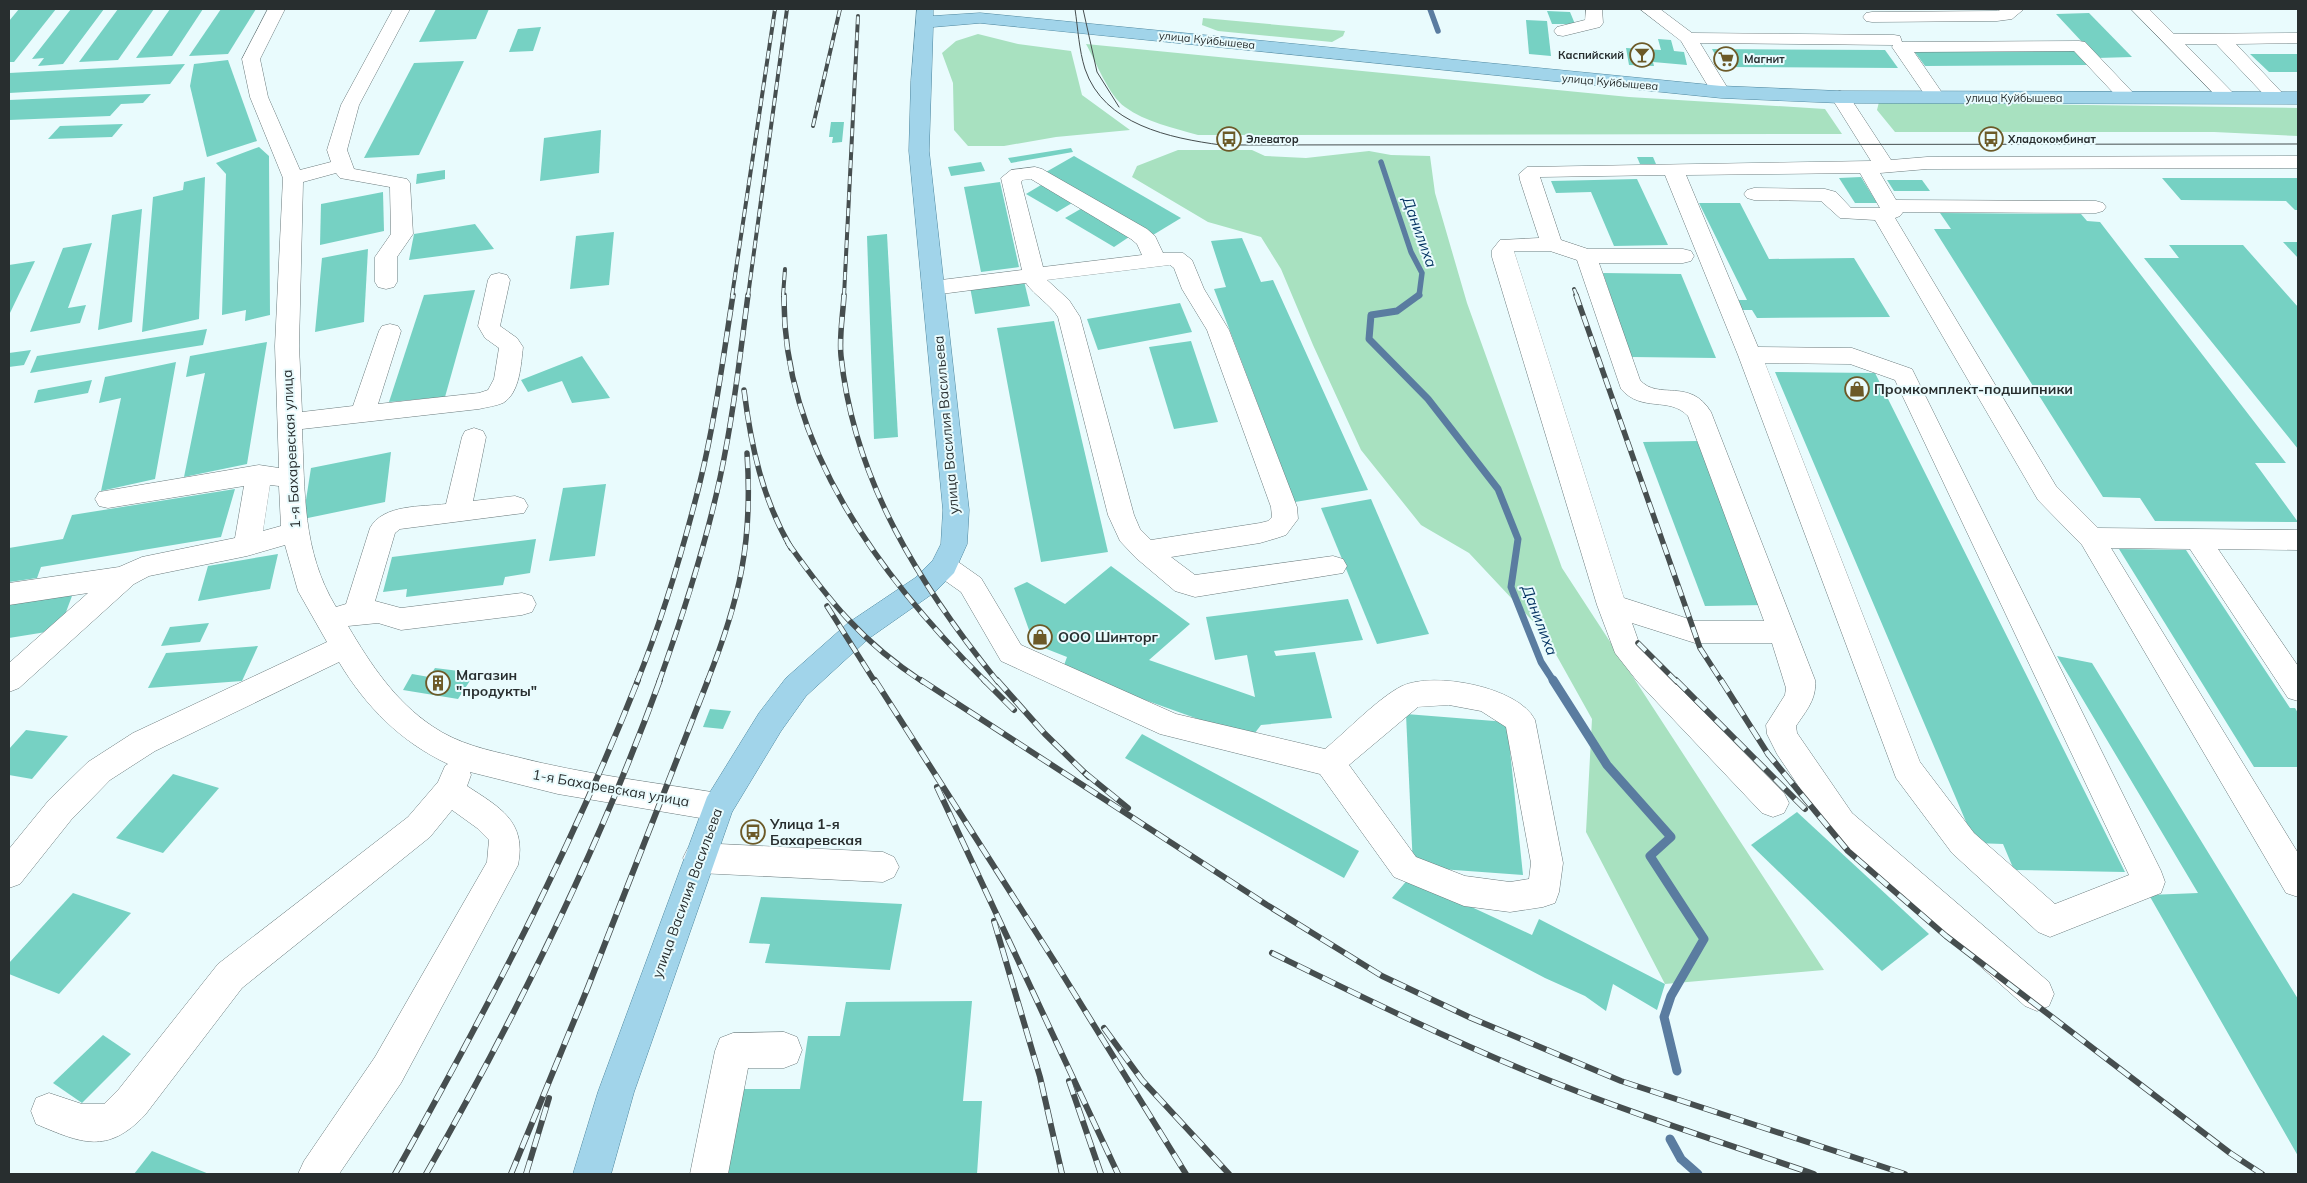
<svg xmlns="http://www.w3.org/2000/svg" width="2307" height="1183" font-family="Mulish,sans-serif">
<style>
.green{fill:#a8e1c0}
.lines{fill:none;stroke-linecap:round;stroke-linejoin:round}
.stream-far2{stroke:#5a7ca0;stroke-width:5.5}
.stream-far1{stroke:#5a7ca0;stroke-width:7}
.stream{stroke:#5a7ca0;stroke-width:9}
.building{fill:#76d1c3}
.minor-casing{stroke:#6c7b7d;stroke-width:1}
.major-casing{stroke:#4e879f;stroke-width:1}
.minor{fill:#fff;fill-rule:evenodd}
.major{fill:#a1d4ea;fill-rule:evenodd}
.tram{stroke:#464e4f;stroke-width:1}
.rail-far2-casing{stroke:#464e4f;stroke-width:4}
.rail-far1-casing{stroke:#464e4f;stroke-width:5.5}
.rail-casing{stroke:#464e4f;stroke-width:6}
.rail-far2{stroke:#e9fbfd;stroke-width:2.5;stroke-dasharray:8;stroke-linecap:butt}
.rail-far1{stroke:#e9fbfd;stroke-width:4;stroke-dasharray:11;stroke-linecap:butt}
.rail{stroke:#e9fbfd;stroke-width:4.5;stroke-dasharray:14;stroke-linecap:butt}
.labels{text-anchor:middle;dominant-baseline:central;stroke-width:4;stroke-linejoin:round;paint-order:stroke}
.far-street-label{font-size:11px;fill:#282e2f;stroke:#e9fbfd}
.far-poi-label{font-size:11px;font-weight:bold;fill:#282e2f;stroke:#e9fbfd;text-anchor:start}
.poi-label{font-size:14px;font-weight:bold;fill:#282e2f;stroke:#e9fbfd;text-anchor:start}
.street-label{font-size:14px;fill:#282e2f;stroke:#e9fbfd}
.water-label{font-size:15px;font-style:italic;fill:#00305f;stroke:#e9fbfd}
</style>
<rect width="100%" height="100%" fill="#e9fbfd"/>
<g class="green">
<polygon points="1203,18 1345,31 1343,36 1332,42 1218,31 1202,25"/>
<polygon points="978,34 1018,44 1071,51 1082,95 1130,130 1056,137 1004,146 968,146 954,130 953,83 942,53 956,41"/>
<path d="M1086,44L1629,97L1825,109L1842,134L1198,135C1174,128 1145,122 1125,107C1109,96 1096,62 1086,44Z"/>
<polygon points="1879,102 2298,108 2298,136 2214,132 1895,132 1877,110"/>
<polygon points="1178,150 1252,150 1265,156 1306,158 1369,151 1391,155 1430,156 1435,193 1467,303 1562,568 1824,970 1665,984 1586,832 1592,719 1544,633 1469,553 1421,525 1361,450 1313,345 1281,269 1261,237 1208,222 1132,177 1137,166"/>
</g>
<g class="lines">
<g class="stream-far2">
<polyline points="1430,9 1438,31"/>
<polyline points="1381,162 1411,252 1422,273 1419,296"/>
</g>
<polyline class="stream-far1" points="1419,295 1397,311 1371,315 1369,339 1428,399 1498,489 1518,539 1511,587 1541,662 1554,682"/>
<g class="stream">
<polyline points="1553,680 1607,765 1671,837 1650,856 1704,939 1671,996 1664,1017 1677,1071"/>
<polyline points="1670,1139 1681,1159 1698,1174"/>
</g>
</g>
<g class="building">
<polygon points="19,9 56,9 14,62 9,62 9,21"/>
<polygon points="71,9 104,9 63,64 38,66 44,58 32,59"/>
<polygon points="118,9 154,9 118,60 79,62"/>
<polygon points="170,9 203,9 172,56 136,58"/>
<polygon points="221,9 256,9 228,54 189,56"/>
<polygon points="436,9 489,9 476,39 419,42"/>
<polygon points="1547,11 1570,12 1575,24 1552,24"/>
<polygon points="2089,13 2132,57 2097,58 2056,14"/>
<polygon points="1526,20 1547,21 1551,56 1529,54"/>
<polygon points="541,27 533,51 509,52 518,29"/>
<polygon points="1658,39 1671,40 1674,51 1684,52 1687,65 1653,62 1654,66 1629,65 1626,48 1661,50"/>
<polygon points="1712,49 1885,50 1898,68 1722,67"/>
<polygon points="2077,50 2091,65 1925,66 1914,51"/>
<polygon points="2250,54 2298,54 2298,72 2269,72"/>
<polygon points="228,60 257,141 207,157 190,86 194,64"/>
<polygon points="464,61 419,155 364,158 414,63"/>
<polygon points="185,64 170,84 9,93 9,73"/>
<polygon points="151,94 143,103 121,104 110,116 9,120 9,100"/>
<polygon points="831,122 844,122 842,142 832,143 833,137 829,137"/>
<polygon points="123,124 112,137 48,139 60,126"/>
<polygon points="601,130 599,173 540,181 544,138"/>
<polygon points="259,147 269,156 270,315 245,321 246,310 222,315 226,174 216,163"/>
<polygon points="1071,148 1073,152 1011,163 1008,158"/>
<polygon points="1074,156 1181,218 1153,235 1046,172"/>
<polygon points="1637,157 1653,157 1656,164 1640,164"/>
<polygon points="981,162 985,171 951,176 948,167"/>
<polygon points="445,170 445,179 416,184 417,174"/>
<polygon points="205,177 199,319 142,332 153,197 183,190 184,182"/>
<polygon points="1861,177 1877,203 1855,203 1839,178"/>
<polygon points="2162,178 2298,178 2298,210 2295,210 2286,201 2181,200"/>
<polygon points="1637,179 1668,245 1614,246 1591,192 1556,193 1551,181"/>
<polygon points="1887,180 1922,180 1930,191 1894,191"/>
<polygon points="1000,182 1019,267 981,272 964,187"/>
<polygon points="1041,185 1072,203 1057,212 1026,194"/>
<polygon points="383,192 384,231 320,245 321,204"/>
<polygon points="1699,203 1740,203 1769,259 1854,258 1890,317 1757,318 1752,310 1741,310 1736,300 1747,300"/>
<polygon points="1084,207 1132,235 1114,247 1065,218"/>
<polygon points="142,209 132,322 98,330 112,215"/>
<polygon points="1940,213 2081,214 2087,221 2100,222 2286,463 2255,463 2298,522 2155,521 2140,498 2103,497 1934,229 1951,229"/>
<polygon points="475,224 494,249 409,260 414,234"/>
<polygon points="614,232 609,285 570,289 576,236"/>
<polygon points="887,234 898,437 874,439 867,236"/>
<polygon points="1242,238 1261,282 1273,280 1368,490 1295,502 1214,289 1226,287 1211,241"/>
<polygon points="2283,242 2298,242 2298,258"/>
<polygon points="92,243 68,308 86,305 80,323 30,332 63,248"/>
<polygon points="2169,245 2243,245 2298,307 2298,449 2144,258 2179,258"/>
<polygon points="368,249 364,322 315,332 322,258"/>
<polygon points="35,261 9,315 9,265"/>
<polygon points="1603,273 1681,274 1716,358 1631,357"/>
<polygon points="1024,281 1030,306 975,314 970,287"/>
<polygon points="475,290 445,397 389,402 424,295"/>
<polygon points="1180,303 1192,332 1098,350 1087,319"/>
<polygon points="1054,321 1108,552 1041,562 997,328"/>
<polygon points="207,329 203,345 30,373 37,356"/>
<polygon points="1191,341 1218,422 1174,429 1149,347"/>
<polygon points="267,342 247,464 184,477 205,373 186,377 190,356"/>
<polygon points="31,350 24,365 9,367 9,353"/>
<polygon points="582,356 610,398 572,403 562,381 528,392 521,380"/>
<polygon points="176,362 155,479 101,491 121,398 99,403 105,377"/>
<polygon points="1775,372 1875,373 2125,872 2014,870 2003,844 1975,843"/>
<polygon points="92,380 88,393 34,403 38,390"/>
<polygon points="1697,441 1765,605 1705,606 1643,442"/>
<polygon points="391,452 385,502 303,519 311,468"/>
<polygon points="606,484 595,556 549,561 563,488"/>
<polygon points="235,489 221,537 41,567 37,578 9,582 9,548 63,539 72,515"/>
<polygon points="1371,499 1429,634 1377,644 1321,508"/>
<polygon points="536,539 530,573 505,577 503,585 406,597 407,589 383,592 392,557"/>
<polygon points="2119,549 2186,550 2290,708 2295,708 2298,713 2298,767 2254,767"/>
<polygon points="278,554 270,589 198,601 208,566"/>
<polygon points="1111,566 1190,624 1149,660 1255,697 1247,655 1215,660 1206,617 1348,599 1363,640 1274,651 1276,656 1315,652 1332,718 1261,725 1251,738 1120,691 1063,668 1067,657 1034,644 1014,588 1027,582 1065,604"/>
<polygon points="75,588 63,620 46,632 9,638 9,599"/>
<polygon points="209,623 200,642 161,646 170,627"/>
<polygon points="258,646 242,681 148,688 166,653"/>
<polygon points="2057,656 2092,663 2298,999 2298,1156 2149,895 2198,893"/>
<polygon points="435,668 475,673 458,699 403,690 412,674 429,677"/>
<polygon points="710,709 731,711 723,729 703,727"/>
<polygon points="1406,714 1507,722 1523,875 1413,867"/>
<polygon points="26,730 68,736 32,779 9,775 9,749"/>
<polygon points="1142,734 1359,851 1344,878 1125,758"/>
<polygon points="173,774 219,788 163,853 116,838"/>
<polygon points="1797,812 1929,934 1882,971 1751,845"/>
<polygon points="1409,878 1532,935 1539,919 1665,984 1657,1010 1613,984 1606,1011 1585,996 1545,978 1392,898"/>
<polygon points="73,893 131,913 59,994 9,974 9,963"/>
<polygon points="761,897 902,904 890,970 765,963 770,944 749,943"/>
<polygon points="972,1001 963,1101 982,1101 977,1174 721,1174 738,1089 800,1089 808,1036 840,1036 846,1002"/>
<polygon points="103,1035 131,1054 82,1103 53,1083"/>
<polygon points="152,1151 209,1174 134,1174"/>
</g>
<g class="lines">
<g class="minor-casing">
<g id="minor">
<path d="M268,9H285L260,59L268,97L300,170L331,162L327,150L341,105L393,9H410L359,105L347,150L354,169L407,179L410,183L413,234L397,257V282L394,287L386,289L378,287L375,282V257L391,234L390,187L340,178L336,173L303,182L299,346L302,412L353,406L379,331L382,326L390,324L398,326L401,331L378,404L479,393L488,390L494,379L499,348L485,338L478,326L488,280L491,275L499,273L507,275L510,280L500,326L517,338L523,347C521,364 520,393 503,403C496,406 487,407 479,409L302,429C305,492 302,551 336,607L346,604L370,528C383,504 422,507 446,504L462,437L465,431L474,428L483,431L486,437L473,501L515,496L524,499L528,506L524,513L400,529L395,533L375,601L401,608L522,593L532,596L536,604L532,612L522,615L401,630L378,623L348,626C371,665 395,701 432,726C458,744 487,750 517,757C583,774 651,782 718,793L729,797L734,807L729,817L718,821L558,794L470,772L471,775L467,786C499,807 527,821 518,865L401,1083L339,1174H298L304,1161L375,1057L487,862L489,840L477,828L452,810L430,837L242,988L145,1115C107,1155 81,1143 36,1124L31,1111L36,1098L49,1093L82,1104H104L119,1089L218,964L408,817L438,782L445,766L448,764C401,742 366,707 339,662L155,751L110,780L71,820L20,884L9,888V849L49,800L88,762L133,733L327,642L298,591L285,545L247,556L149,576L134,584L19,688L9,692V663L88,593L9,605V583L119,567L142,557L235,538L244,486L108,508L99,506L95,499L99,492L259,465L279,468L275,346L283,178L250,97L242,59ZM270,485L279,486L281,526L263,531Z"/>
<polygon points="1586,9 1602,9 1603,23 1600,27 1563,36 1557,35 1554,31 1557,27 1585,20"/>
<polygon points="1640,9 1660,9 1692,33 1894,35 1900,36 1902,42 2079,41 2085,42 2138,98 2136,102 2122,102 2074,51 1914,52 1945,97 1943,101 1929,101 1892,47 1893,45 1700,43 1730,92 1728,96 1714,96 1681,41"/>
<polygon points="2004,9 2024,9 2012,19 1997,21 1872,22 1866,21 1863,17 1866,13 1872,12 1997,11"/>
<polygon points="2131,9 2149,9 2174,34 2298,33 2298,43 2236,44 2287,98 2285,102 2271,102 2216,44 2185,44 2238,98 2236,102 2222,102"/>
<path d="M1840,91L1847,93L1891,160L1927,157L2298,156V168L1927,169L1880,173L1896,200L2096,201L2103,203L2106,207L2103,211L2096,213L1903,212L1900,216L1895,218L2056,486L2098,528L2298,530V550L2218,549L2298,666V701L2288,698L2190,549L2111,548L2298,853V897L2286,893L2082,545L2038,500L1875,220L1840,218L1821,201L1754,200L1747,198L1744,194L1747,190L1754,188L1825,189L1836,192L1851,208H1880L1860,173L1686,175L1758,347L1852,348L1912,369L2161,871L2165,882L2161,893L2050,937L2038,932L1952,853L1896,778L1738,355L1665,175L1540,177L1561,240L1588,249H1683L1691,251L1694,256L1691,261L1683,263H1599L1640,380C1658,401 1690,377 1711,412L1815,680C1817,699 1806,711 1796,726L1797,733L1852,813L2049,982L2054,994L2049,1006L2037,1011L2025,1006L1830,833L1777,754L1767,734L1766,725L1785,695L1786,688L1772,643H1695L1632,623L1638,640L1657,665L1784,793L1789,803L1784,813L1773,817L1762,813L1637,681L1615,653L1597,605L1492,257V250L1500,240L1539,238L1520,180L1519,174L1527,167L1871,161L1831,97L1833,93ZM1514,251H1550L1577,260L1621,389C1642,413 1669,396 1688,416L1764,621H1695L1624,598ZM1765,363L1850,364L1895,380L2129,875L2055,904L1974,833L1920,762Z"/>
<path d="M1035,167L1042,169L1147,229L1155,236L1163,253H1183L1192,260L1204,289L1229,330L1297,507L1298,519L1286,535L1277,538L1260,543L1171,557L1195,575L1333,556L1343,559L1347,566L1343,573L1195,597L1175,591L1136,558L1120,541L1108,515L1058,317C1050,304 1035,296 1026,283L933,295L925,293L922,288L925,283L933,281L1022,270L1001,178L1011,170ZM1031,179L1131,239L1137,244L1142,255L1043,267L1021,182L1023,180ZM1170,265L1174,268L1182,289L1207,330L1271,507L1272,517L1268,521L1260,523L1151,540L1140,529L1134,515L1080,317L1069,300L1047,280Z"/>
<path d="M944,556L954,559L981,578L1021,645L1176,714L1325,749C1347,731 1378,698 1402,686C1434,671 1519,687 1535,720L1563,863L1559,892L1555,903L1543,907L1510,912L1464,906L1394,877L1320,774L1160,734L1001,661L961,592L934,573L930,566L934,559ZM1449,705L1481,711L1506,727L1531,863L1529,879L1510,882L1465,876L1416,857L1349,765L1418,707Z"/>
<polygon points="699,843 883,852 894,857 899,867 894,877 883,882 699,873 688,868 683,858 688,848"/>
<polygon points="784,1032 797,1037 802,1050 797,1063 784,1068 748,1068 728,1174 690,1174 715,1051 720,1038 733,1033"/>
</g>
</g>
<g class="major-casing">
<polygon id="major" points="917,9 933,9 933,16 980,13 1721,86 1840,91 2298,92 2298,104 1840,103 1721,98 980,23 933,27 929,151 969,510 967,544 954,573 935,592 868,639 806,696 781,731 732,812 634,1092 611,1174 573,1174 598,1092 707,797 759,713 786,678 848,623 915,578 933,560 941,544 943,510 909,151 911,81"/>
</g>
<use href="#minor" class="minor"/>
<use href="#major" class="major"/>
<g class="tram">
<path d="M1075,9C1078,29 1079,50 1085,69C1104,125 1170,138 1221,145L2298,144"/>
<polyline points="1083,9 1097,72 1119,107"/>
</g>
<g class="rail-far2-casing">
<g id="rail-far2">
<polyline points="813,126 840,9"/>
<polyline points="1574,289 1577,296"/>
<polyline points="732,296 775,9"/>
<polyline points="748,296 787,9"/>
<polyline points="783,296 785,269"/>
<polyline points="844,296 858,16"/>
</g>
</g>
<g class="rail-far1-casing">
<g id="rail-far1">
<path d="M784,295C782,447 882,579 986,682"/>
<path d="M844,295C843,315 839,336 841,356C854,481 920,586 998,682"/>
<polyline points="1576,295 1700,648 1722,682"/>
<path d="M744,390C751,446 762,498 791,548"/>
<path d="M788,543C829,601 862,642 923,682"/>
<polyline points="827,606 875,682"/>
<polyline points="1638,643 1677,682"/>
<path d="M637,682C663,617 683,550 700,482C715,421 723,358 733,295"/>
<path d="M659,682C683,615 705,548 720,478C733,418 740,356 748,295"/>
<path d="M707,682C740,599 753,542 747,453"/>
</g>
</g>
<g class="rail-casing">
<g id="rail">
<polyline points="875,680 1053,959 1186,1174"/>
<polyline points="921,680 1267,905 1382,976 1471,1018 1621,1081 1905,1174"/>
<polyline points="984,680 1014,710"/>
<polyline points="997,680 1045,734 1089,777"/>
<polyline points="1676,680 1805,809"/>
<polyline points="1721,680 1768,754 1848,851 1946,936 2230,1153 2262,1174"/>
<polyline points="1085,773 1128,808"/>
<polyline points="937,787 1118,1174"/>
<polyline points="994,921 1040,1077 1062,1174"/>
<path d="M1272,953C1356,994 1439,1035 1526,1071C1620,1110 1718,1141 1814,1174"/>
<polyline points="1104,1028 1142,1080 1229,1174"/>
<polyline points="1069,1081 1101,1174"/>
<path d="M395,1174C485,1013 570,852 638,680"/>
<path d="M426,1174C516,1016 598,851 660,680"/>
<polyline points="511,1174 588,987 708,680"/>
<polyline points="526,1174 549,1098"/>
</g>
</g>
<use href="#rail-far2" class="rail-far2"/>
<use href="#rail-far1" class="rail-far1"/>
<use href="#rail" class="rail"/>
</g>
<defs>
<g id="bar-ring" transform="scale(1.25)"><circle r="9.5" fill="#e9fbfd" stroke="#6c5a28" stroke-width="1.5"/><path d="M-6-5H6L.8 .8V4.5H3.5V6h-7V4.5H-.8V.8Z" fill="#6c5a28"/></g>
<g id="supermarket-ring" transform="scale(1.25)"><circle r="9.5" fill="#e9fbfd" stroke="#6c5a28" stroke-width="1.5"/><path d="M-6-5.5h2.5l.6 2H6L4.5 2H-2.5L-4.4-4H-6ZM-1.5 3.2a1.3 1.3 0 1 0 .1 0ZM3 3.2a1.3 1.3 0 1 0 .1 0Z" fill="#6c5a28"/></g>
<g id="bus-ring" transform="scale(1.25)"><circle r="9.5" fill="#e9fbfd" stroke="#6c5a28" stroke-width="1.5"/><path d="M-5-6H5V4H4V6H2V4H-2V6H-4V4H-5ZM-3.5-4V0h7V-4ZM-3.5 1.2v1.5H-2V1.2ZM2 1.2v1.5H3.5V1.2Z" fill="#6c5a28"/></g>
<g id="shop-ring" transform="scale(1.25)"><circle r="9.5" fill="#e9fbfd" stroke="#6c5a28" stroke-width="1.5"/><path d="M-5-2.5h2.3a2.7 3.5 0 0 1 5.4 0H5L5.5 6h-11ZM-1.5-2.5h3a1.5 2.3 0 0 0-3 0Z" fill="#6c5a28"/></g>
<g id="building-ring" transform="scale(1.25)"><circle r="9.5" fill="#e9fbfd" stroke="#6c5a28" stroke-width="1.5"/><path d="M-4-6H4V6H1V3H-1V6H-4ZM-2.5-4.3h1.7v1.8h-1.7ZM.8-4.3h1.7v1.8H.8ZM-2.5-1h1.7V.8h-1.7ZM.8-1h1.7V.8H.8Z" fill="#6c5a28"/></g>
</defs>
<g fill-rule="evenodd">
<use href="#bar-ring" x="1642" y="55"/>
<use href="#supermarket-ring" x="1726" y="59"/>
<use href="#bus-ring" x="1229" y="139"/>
<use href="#bus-ring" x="1991" y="139"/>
<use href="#shop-ring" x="1857" y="389"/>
<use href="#shop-ring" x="1040" y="637"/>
<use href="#building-ring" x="438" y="683"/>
<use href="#bus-ring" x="753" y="832"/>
</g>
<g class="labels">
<g class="far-street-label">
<text transform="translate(1207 40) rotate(6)">улица Куйбышева</text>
<text transform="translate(1610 82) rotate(5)">улица Куйбышева</text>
<text x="2014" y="98">улица Куйбышева</text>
</g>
<g class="far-poi-label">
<text x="1624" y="55" text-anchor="end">Каспийский</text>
<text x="1744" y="59">Магнит</text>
<text x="1246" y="139">Элеватор</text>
<text x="2008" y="139">Хладокомбинат</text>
</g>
<g class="poi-label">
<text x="1874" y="389">Промкомплект-подшипники</text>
<text x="1058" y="637">ООО Шинторг</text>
<text x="456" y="675">Магазин<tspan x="456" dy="16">"продукты"</tspan></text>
<text x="770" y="824">Улица 1-я<tspan x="770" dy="16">Бахаревская</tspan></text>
</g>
<g class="street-label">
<text transform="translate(946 425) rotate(-95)">улица Василия Васильева</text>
<text transform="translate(291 449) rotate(-93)">1-я Бахаревская улица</text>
<text transform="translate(611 788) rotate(10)">1-я Бахаревская улица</text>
<text transform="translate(687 893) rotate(-70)">улица Василия Васильева</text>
</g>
<g class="water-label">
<text transform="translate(1420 232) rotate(70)">Данилиха</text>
<text transform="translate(1540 620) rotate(69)">Данилиха</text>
</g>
</g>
<rect width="2307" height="1183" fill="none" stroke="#282e2f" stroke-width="20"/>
</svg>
